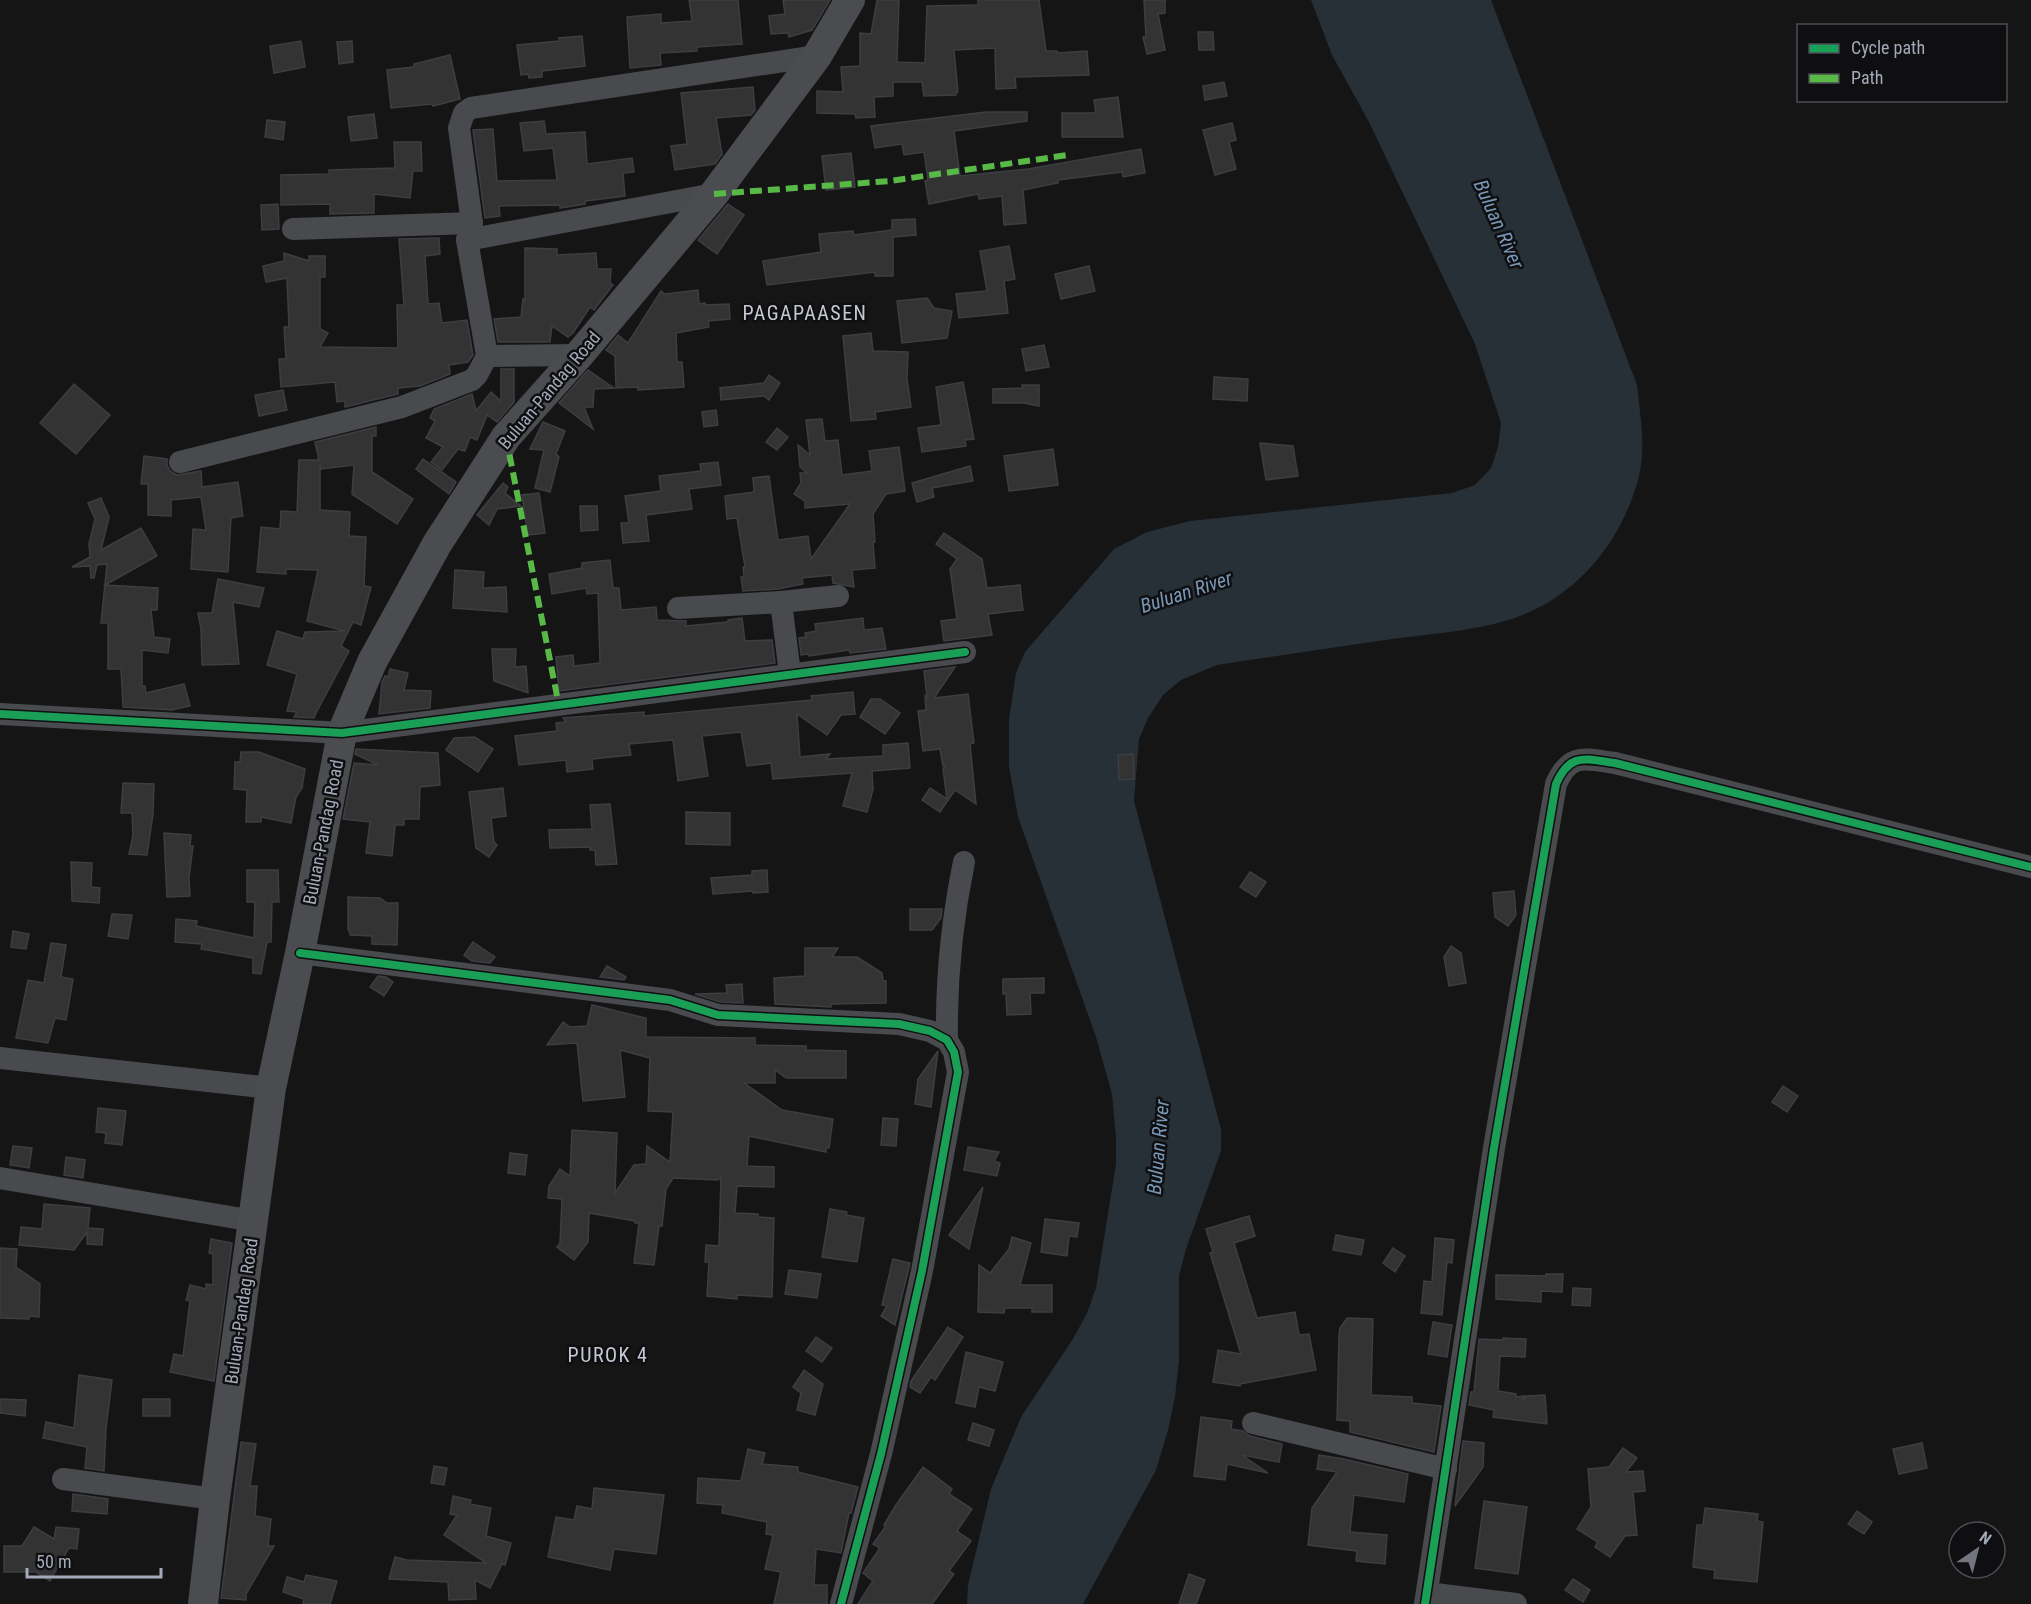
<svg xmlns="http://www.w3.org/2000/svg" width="2031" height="1604" font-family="'Roboto Condensed',sans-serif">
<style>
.water{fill:#272f37}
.building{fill:#333334;stroke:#3d3e41;stroke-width:1.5}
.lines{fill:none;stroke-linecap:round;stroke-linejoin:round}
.minor{stroke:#484a4e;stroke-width:22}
.major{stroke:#4b4c4f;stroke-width:30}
.quiet{stroke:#58b947;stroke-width:6;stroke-dasharray:12 6;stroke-linecap:butt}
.cycleway-casing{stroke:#0f0f11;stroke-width:11}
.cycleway{stroke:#1a9f57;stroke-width:8}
.labels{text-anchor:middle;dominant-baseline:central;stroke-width:5;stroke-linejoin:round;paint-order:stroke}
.street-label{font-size:18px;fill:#a4a9b7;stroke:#0f0f11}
.water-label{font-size:20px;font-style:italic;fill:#7897b6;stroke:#0f0f11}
.neighbourhood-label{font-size:20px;letter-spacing:1.5px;fill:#c5c9d3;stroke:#0f0f11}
</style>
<rect width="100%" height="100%" fill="#151515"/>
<path class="water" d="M1311,0H1491L1637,385C1640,414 1646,447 1639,476C1624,536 1583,590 1525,614C1484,631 1435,633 1392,639C1333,648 1275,656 1217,665L1181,680L1163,695L1148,718L1139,739L1134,801L1221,1129V1151L1186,1249L1179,1276V1360L1175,1397L1168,1430L1156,1470L1083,1604H967L968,1585L991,1489L1021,1417L1073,1339L1087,1313L1096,1288L1116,1164V1138L1112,1094L1096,1037L1018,817L1009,767V719L1016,673L1025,652L1114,549L1147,532L1190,521L1452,493L1475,485L1491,468L1498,447L1501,423L1475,344L1369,122L1332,55Z"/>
<g class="building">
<polygon points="689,0 738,0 742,44 697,47 697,51 660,53 661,65 630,68 627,17 661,14 661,23 692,21"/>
<polygon points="783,0 830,0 812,30 789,37 788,33 771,34 769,16 785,14"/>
<polygon points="877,0 899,0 897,62 925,63 927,6 978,5 978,0 1039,0 1046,51 1057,51 1057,53 1087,51 1089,75 1015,77 1016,88 996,89 995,48 954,50 958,92 956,92 956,95 924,96 922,82 893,82 893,96 874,97 875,117 856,118 855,114 817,113 817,91 843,92 841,67 860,66 860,33 871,34"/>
<polygon points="1144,0 1165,0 1165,13 1158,14 1165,50 1147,54 1143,37 1146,37"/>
<polygon points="1198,32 1213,32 1214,50 1199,50"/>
<polygon points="582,36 585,66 542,71 542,77 529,78 528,74 521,75 517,45 560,41 559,38"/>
<polygon points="301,41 305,67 274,73 270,46"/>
<polygon points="352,41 353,62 339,64 337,42"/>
<polygon points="450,55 460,99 433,106 432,104 391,108 387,70 414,67 414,64"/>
<polygon points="1224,82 1227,96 1205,100 1203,86"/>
<polygon points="753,87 755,110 751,115 716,118 722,154 715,164 675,170 671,146 687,144 681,93"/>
<polygon points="1118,97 1123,137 1062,137 1062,113 1096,113 1094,100"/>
<polygon points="986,112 1027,112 1027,121 954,131 960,176 1028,169 1141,149 1145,173 1123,177 1122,172 1058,180 1058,183 1023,190 1026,223 1004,225 1002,196 979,199 978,194 929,204 925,181 928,180 924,152 904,155 902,144 875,148 871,126"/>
<polygon points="374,114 377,138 351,141 348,117"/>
<polygon points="267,120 285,122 283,140 265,137"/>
<polygon points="544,121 546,134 585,132 587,164 632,158 634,172 623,173 625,196 585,201 585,204 560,208 560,205 499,206 500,216 485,218 473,130 493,129 497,181 557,180 553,148 524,151 520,123"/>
<polygon points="1232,123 1236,140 1229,142 1236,169 1215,175 1203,130"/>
<polygon points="394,142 421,142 422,171 413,171 410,198 374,194 374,213 330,214 330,204 281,205 281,175 329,174 329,170 395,168"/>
<polygon points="851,153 855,187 826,190 822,156"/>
<polygon points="278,204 279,229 262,230 261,205"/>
<polygon points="728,204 744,215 717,254 698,240"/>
<polygon points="915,219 916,235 893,237 893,276 875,276 875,272 767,285 763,261 821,252 819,234 853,231 854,235 892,230 892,220"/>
<polygon points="439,238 440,254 425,256 428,304 439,303 442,323 467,320 473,355 468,362 449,365 450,374 420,386 398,388 398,394 345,407 345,401 337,402 335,382 281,387 279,359 286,359 284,327 289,327 287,278 266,282 263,266 284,261 284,253 309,261 309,256 325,256 325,277 320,277 320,329 328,333 320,347 398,348 397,305 404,305 399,239"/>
<polygon points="1009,246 1015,279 1004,281 1008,313 959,318 956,294 987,291 980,251"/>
<polygon points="525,248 557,249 557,255 596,253 597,269 611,269 610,283 613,285 594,310 590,307 573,333 568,337 552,326 550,342 498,342 494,319 521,317 523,299 525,300"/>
<polygon points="1089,266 1095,291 1061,299 1055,274"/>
<polygon points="698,290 699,304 705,303 705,305 729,304 730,319 708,321 709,327 676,333 677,362 682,362 684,387 638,390 638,387 616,388 615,356 606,350 618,335 628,343 661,291 665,294"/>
<polygon points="927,298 934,308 952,311 947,338 902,343 897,301"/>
<polygon points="871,333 873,351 908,352 907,379 911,407 875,412 876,419 851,421 843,336"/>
<polygon points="1044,345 1049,367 1026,371 1022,349"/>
<polygon points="501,369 514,369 514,402 497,422 487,415 477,440 470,437 465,451 458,449 442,470 431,462 443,447 426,438 435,421 430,418 434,409 472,394 476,411 491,392 501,401"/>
<polygon points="588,370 614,388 594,389 593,407 584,407 593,429 559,403"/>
<polygon points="769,375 780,383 769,400 764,396 721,400 720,388 764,383"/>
<polygon points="1214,377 1248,379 1247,401 1213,399"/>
<polygon points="963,382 974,439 965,440 966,446 922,452 918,428 941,425 936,387"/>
<polygon points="74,384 110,415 76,454 40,423"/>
<polygon points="1022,385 1039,385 1039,406 1024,403 993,403 993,389 1023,388"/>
<polygon points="283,390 287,410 259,416 255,395"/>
<polygon points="716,410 718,425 704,427 702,412"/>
<polygon points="822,419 825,441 838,440 842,475 872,471 869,451 899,447 905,491 886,494 873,514 875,542 873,542 875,568 852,570 854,587 833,583 832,575 802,578 803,584 778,589 743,591 741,577 744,577 743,567 745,567 737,518 727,519 725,496 754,492 753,478 769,476 778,540 808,536 811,559 850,504 805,508 805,501 794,494 801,483 800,473 807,473 800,467 798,445 810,455 806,420"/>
<polygon points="543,422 565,431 556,454 559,457 550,492 535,488 544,450 530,449"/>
<polygon points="376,427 376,436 372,436 372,472 413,499 397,524 352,494 354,465 321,469 320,464 320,510 350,512 349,536 366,537 364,586 371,587 361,625 353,622 341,646 349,651 316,713 314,718 294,717 297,712 287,711 297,674 267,665 277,631 303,639 305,632 345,631 307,621 318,570 286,569 286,574 257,572 261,527 280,529 281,511 297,512 299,460 319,460 315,442"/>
<polygon points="777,428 788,437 777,450 766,442"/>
<polygon points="1260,443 1293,446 1298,476 1266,480"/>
<polygon points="1053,449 1058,485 1009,491 1004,456"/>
<polygon points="144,456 167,459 167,465 170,471 177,475 201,471 202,487 238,482 243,516 231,518 228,572 191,569 193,529 206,530 201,497 171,500 171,516 148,515 148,484 141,484"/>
<polygon points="423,459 456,482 449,494 416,469"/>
<polygon points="718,462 721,485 689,489 692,509 646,515 649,541 623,543 621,523 629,523 625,496 661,491 659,476 701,471 700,464"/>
<polygon points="970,466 973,481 932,488 934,497 917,502 912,483"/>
<polygon points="503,483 508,487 505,493 521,506 497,509 489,525 477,515"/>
<polygon points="539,493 545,533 528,535 522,495"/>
<polygon points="101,498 109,517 101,550 141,528 157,556 105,585 158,588 157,610 151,610 154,637 170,639 168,653 142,650 142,686 145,686 146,693 184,684 190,706 172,710 123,707 121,669 108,669 108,623 101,623 107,564 97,565 94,578 91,578 90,566 72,567 90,557 89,544 95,519 88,503"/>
<polygon points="580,506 597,506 598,530 581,531"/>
<polygon points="944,533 982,559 987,588 1020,585 1023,610 988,614 992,635 944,641 941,621 957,619 950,569 957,559 936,544"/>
<polygon points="610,560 613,588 619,588 621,610 656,607 657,620 686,621 686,626 728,622 728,620 742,618 745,641 772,640 775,663 559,691 556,657 573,655 574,666 600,663 598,593 587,594 586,588 552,594 549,574 582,568 582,563"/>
<polygon points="455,570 484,572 483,588 506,587 507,612 453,608"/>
<polygon points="218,579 264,588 259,607 233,602 239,664 202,665 201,629 198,613 212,613"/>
<polygon points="863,618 864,630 882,628 886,649 850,653 849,650 809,656 808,654 801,655 799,638 806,637 805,633 816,631 815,624"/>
<polygon points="492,649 516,649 515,667 526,666 528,693 494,681"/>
<polygon points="955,667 934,698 968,694 974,743 970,744 976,804 955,790 940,812 922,800 930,788 947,799 943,769 945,766 943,766 940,749 923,751 918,711 926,710 925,696 927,698 924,671"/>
<polygon points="390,669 408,673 404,690 431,691 430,708 379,714 382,682 385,676 388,677"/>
<polygon points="853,692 855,714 841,715 827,735 797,714 800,757 830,754 826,759 883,756 883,745 908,743 910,768 872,771 873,789 867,812 843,806 852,773 773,779 771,763 747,766 741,732 702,736 708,776 678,781 673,740 629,744 631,755 592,759 593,769 567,772 566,760 519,765 515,736 557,731 556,723 566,722 563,718 644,712 644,716 812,700 811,696"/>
<polygon points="871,699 880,699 900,713 885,734 860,717"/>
<polygon points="475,737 493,749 478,772 446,750 454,738"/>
<polygon points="356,749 438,753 440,785 420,787 419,819 404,819 404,825 395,825 392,856 366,853 370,822 343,819 354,763 378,765 355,754"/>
<polygon points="241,752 259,752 305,769 302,788 296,797 291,823 261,817 261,822 246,822 247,790 234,789 235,762 240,762"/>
<polygon points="1133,754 1134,779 1119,780 1118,755"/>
<polygon points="123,783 154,784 153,814 147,855 129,854 133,835 132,813 121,813"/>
<polygon points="503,788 506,816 491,818 494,842 497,845 489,857 476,848 469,792"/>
<polygon points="610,804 617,864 596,865 595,850 590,850 590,847 550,848 549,830 592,829 590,805"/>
<polygon points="686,812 730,813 730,845 686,844"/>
<polygon points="164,833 191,835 190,846 193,846 189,878 190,896 167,897"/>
<polygon points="71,862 92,863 91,887 100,888 99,903 72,901"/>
<polygon points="247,870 278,870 279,902 272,902 271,942 267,942 261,974 253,973 253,958 201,949 202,944 175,942 176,919 197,921 196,926 254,938 255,902 247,902"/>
<polygon points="767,870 768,892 753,893 753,891 713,894 711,878 752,875 752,871"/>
<polygon points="1250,872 1266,882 1256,897 1240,887"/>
<polygon points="1514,891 1516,915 1508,926 1495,917 1493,893"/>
<polygon points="348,897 380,898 387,903 398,903 397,945 372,944 372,936 350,935 350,932 348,930"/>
<polygon points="910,909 942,909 941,918 932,930 910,930"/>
<polygon points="112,914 132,915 128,939 108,936"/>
<polygon points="13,931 29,934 26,949 11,947"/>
<polygon points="473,942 495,957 490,963 472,961 464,955"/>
<polygon points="51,943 66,945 61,977 73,979 66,1020 55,1018 48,1043 16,1038 28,980 44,983"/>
<polygon points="1451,946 1461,953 1466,983 1449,986 1444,957"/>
<polygon points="805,948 838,948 832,957 857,957 882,973 883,981 886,981 886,1003 831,1004 831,1007 775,1004 774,978 805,976"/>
<polygon points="607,966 626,977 624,980 600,977"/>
<polygon points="378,976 386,977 393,982 384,996 370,987"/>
<polygon points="1044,978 1044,993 1030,993 1031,1014 1007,1015 1006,993 1003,994 1003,979"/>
<polygon points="742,984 743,1003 720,1002 695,994 727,993 726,985"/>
<polygon points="592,1005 646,1018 646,1037 755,1038 755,1045 806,1046 806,1050 846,1051 846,1078 786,1078 775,1070 775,1083 744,1083 782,1110 833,1119 829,1148 826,1148 826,1152 749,1136 747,1166 774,1167 774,1187 737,1186 735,1213 758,1214 758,1217 774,1218 772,1297 737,1295 737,1299 707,1296 709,1262 705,1262 706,1245 719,1246 721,1177 718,1180 673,1178 666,1189 662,1226 659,1226 654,1265 634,1263 639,1223 635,1223 635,1221 589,1213 588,1242 574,1260 557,1247 560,1243 562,1199 548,1198 549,1186 560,1169 570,1176 572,1130 617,1133 615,1193 634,1165 646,1164 647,1146 670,1162 673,1112 648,1111 650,1058 620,1050 625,1097 583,1101 577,1043 547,1045 563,1022 570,1027 587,1026"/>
<polygon points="938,1051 931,1107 915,1104 918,1079"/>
<polygon points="1783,1086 1798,1096 1787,1112 1772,1102"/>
<polygon points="98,1108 126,1111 122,1145 105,1143 106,1133 96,1132"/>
<polygon points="883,1118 898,1119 896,1146 881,1145"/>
<polygon points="13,1146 32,1148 29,1168 10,1165"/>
<polygon points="968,1147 999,1152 994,1161 1000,1163 997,1176 964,1170"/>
<polygon points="510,1153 527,1155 525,1175 508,1173"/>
<polygon points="66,1157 85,1160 83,1178 64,1175"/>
<polygon points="983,1187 969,1249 949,1235"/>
<polygon points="44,1204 90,1208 88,1228 103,1229 102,1245 87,1244 87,1232 74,1250 19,1245 21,1227 42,1229"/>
<polygon points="830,1209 847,1212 846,1215 864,1218 857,1262 822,1257"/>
<polygon points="1249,1216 1255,1236 1234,1243 1257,1318 1295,1312 1299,1335 1309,1334 1316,1370 1240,1384 1240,1386 1213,1382 1218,1350 1241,1354 1210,1253 1213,1252 1206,1229"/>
<polygon points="1045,1219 1079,1223 1077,1237 1069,1236 1067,1256 1041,1252"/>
<polygon points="1336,1235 1364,1240 1361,1255 1333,1250"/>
<polygon points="1012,1237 1031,1243 1020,1285 1052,1285 1052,1312 1032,1312 1032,1308 1005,1308 1004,1313 978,1312 979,1265 990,1273 1009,1249"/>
<polygon points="1435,1238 1454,1240 1452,1263 1447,1262 1442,1315 1421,1313 1424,1281 1432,1282"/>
<polygon points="211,1239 232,1243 214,1381 170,1372 174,1354 183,1356 190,1301 186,1300 190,1285 206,1289 206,1284 213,1285 213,1254 209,1253"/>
<polygon points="0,1248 17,1249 16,1267 40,1284 39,1317 29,1316 29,1319 0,1318"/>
<polygon points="1393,1248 1405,1256 1395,1272 1383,1263"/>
<polygon points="893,1259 910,1263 895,1325 881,1316 887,1306 882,1305"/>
<polygon points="789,1270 821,1274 817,1298 785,1294"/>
<polygon points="1546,1274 1563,1274 1562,1292 1541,1291 1541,1302 1496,1299 1496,1275 1546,1276"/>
<polygon points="1573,1288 1591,1289 1590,1306 1572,1305"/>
<polygon points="1347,1318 1373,1319 1371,1395 1412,1397 1412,1403 1441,1406 1434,1452 1350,1432 1350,1421 1337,1420 1339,1336 1340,1328"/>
<polygon points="1433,1322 1452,1325 1447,1357 1428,1354"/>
<polygon points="948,1327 963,1337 935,1380 931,1377 920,1393 910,1387 911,1381"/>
<polygon points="816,1337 832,1348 822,1362 806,1351"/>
<polygon points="1503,1338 1526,1339 1525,1357 1500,1356 1498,1391 1516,1394 1516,1397 1524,1396 1523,1400 1526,1396 1545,1395 1547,1424 1493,1417 1494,1410 1469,1405 1471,1392 1474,1392 1479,1339 1503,1340"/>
<polygon points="966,1352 1003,1362 995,1391 979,1387 975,1407 956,1403"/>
<polygon points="804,1370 823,1384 815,1415 797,1410 801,1393 793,1387"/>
<polygon points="79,1375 112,1380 106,1428 104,1471 85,1468 87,1447 43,1438 46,1422 74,1428"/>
<polygon points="0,1399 26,1400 25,1416 0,1413"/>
<rect x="143" y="1399" width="27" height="17"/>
<polygon points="1201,1417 1232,1421 1231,1429 1243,1431 1250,1436 1282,1444 1279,1462 1242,1455 1268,1473 1227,1464 1225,1480 1194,1476"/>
<polygon points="973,1423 994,1430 989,1446 968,1440"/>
<polygon points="1463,1441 1484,1443 1483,1467 1455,1506"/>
<polygon points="241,1442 256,1444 250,1486 257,1486 255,1516 271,1519 268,1546 274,1546 246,1594 246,1600 221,1598"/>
<polygon points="1922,1443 1927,1468 1899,1474 1893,1449"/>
<polygon points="1623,1448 1637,1458 1626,1472 1643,1471 1645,1491 1633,1492 1637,1535 1625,1536 1610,1557 1595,1547 1598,1542 1577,1529 1591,1507 1588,1469 1609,1467"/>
<polygon points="748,1449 765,1453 762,1464 798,1467 798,1472 858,1487 851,1513 849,1513 841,1553 816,1549 814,1585 827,1585 827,1604 774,1604 781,1572 765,1569 773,1535 766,1534 767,1522 722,1513 723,1505 697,1503 698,1478 741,1481"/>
<polygon points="1319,1455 1344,1459 1408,1474 1404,1502 1354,1495 1350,1532 1387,1535 1385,1564 1356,1561 1357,1551 1308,1545 1312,1508 1337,1472 1317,1469"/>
<polygon points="434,1466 447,1468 444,1485 431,1483"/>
<polygon points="923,1467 952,1489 949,1494 972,1509 957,1531 971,1541 949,1571 954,1574 932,1604 858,1604 873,1581 863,1573 880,1548 873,1544 886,1526 884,1525 896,1505"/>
<polygon points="594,1488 664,1495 656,1554 614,1549 610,1570 548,1557 556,1517 574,1520 577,1506 592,1509"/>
<polygon points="73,1494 108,1499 107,1514 72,1511"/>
<polygon points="453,1496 471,1500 470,1504 491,1508 486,1536 511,1543 505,1565 502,1564 490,1588 475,1580 476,1599 449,1600 448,1582 389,1579 395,1557 407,1560 486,1563 444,1535 457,1515 450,1514"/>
<polygon points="1484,1501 1527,1507 1518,1574 1475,1568"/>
<polygon points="1705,1508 1758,1514 1757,1521 1763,1522 1757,1582 1714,1578 1715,1570 1693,1567 1697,1525 1703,1525"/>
<polygon points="1857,1511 1872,1522 1864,1534 1848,1524"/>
<polygon points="34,1527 54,1539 56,1527 79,1529 77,1549 69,1548 50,1581 36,1572 4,1572 4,1546 22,1546"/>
<polygon points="1189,1574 1205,1580 1196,1604 1179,1604"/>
<polygon points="306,1575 337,1581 330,1604 303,1604 304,1599 283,1592 287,1577 304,1582"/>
<polygon points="1573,1579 1590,1590 1583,1602 1565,1590"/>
</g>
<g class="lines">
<g class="minor">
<polyline points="293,229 472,223"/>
<polyline points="467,240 714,194"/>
<polyline points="579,355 487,356 467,240 472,223 459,128 464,113 471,108 817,56"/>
<polyline points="180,462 402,407 472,380 477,375 487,356"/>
<polyline points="781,602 790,674"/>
<polyline points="678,608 781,602 838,596"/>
<polyline points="0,714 342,733 965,652"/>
<polyline points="300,953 670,1000 718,1015 899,1024 930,1031 947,1040 954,1052 958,1072 922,1271 881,1454 841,1604"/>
<path d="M947,1040C946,980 952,920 964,862"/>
<polyline points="0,1058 271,1088"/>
<polyline points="0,1178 254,1221"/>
<polyline points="1253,1423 1446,1469"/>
<polyline points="63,1479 215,1499"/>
<polyline points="1427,1593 1516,1604"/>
<path d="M1425,1604L1494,1148L1556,784C1570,752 1585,759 1615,763L2031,867"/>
</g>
<polyline class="major" points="203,1604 215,1499 271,1088 300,953 342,733 372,662 437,544 506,437 579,355 714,194 817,56 850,0"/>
<g class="quiet">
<polyline points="714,194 890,181 1068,155"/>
<polyline points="506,437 559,706"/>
</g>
<g class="cycleway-casing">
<g id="cycleway">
<polyline points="0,714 342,733 965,652"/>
<polyline points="300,953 670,1000 718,1015 899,1024 930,1031 947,1040 954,1052 958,1072 922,1271 881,1454 841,1604"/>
<path d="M1425,1604L1494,1148L1556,784C1570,752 1585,759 1615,763L2031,867"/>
</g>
</g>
<use href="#cycleway" class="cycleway"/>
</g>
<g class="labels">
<g class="street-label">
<text transform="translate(549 390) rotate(-50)">Buluan-Pandag Road</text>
<text transform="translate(323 832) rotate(-79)">Buluan-Pandag Road</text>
<text transform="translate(241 1311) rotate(-82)">Buluan-Pandag Road</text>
</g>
<g class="water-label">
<text transform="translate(1499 224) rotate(66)">Buluan River</text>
<text transform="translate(1186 592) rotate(-18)">Buluan River</text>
<text transform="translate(1158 1147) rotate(-85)">Buluan River</text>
</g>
<g class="neighbourhood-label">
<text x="805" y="313">PAGAPAASEN</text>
<text x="608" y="1355">PUROK 4</text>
</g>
</g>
<rect x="1797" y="24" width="210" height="78" fill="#0f0f11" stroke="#4b4d53" stroke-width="1.5"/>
<rect x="1809" y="44" width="30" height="9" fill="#1a9f57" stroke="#4b4d53" stroke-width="1.5"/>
<text x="1851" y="54" font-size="18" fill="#a4a9b7">Cycle path</text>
<rect x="1809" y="74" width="30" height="9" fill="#58b947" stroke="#4b4d53" stroke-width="1.5"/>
<text x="1851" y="84" font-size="18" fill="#a4a9b7">Path</text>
<g transform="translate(1977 1550) rotate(35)"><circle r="28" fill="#0f0f11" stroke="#4b4d53" stroke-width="1.5"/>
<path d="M0-4.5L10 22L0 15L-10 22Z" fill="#72757e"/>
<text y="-9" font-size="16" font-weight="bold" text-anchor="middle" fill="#a4a9b7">N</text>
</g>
<path d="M27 1568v9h134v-9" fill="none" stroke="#a4a9b7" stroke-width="3"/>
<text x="36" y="1568" font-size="18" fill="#a4a9b7" stroke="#0f0f11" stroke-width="4.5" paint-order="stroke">50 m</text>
</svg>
